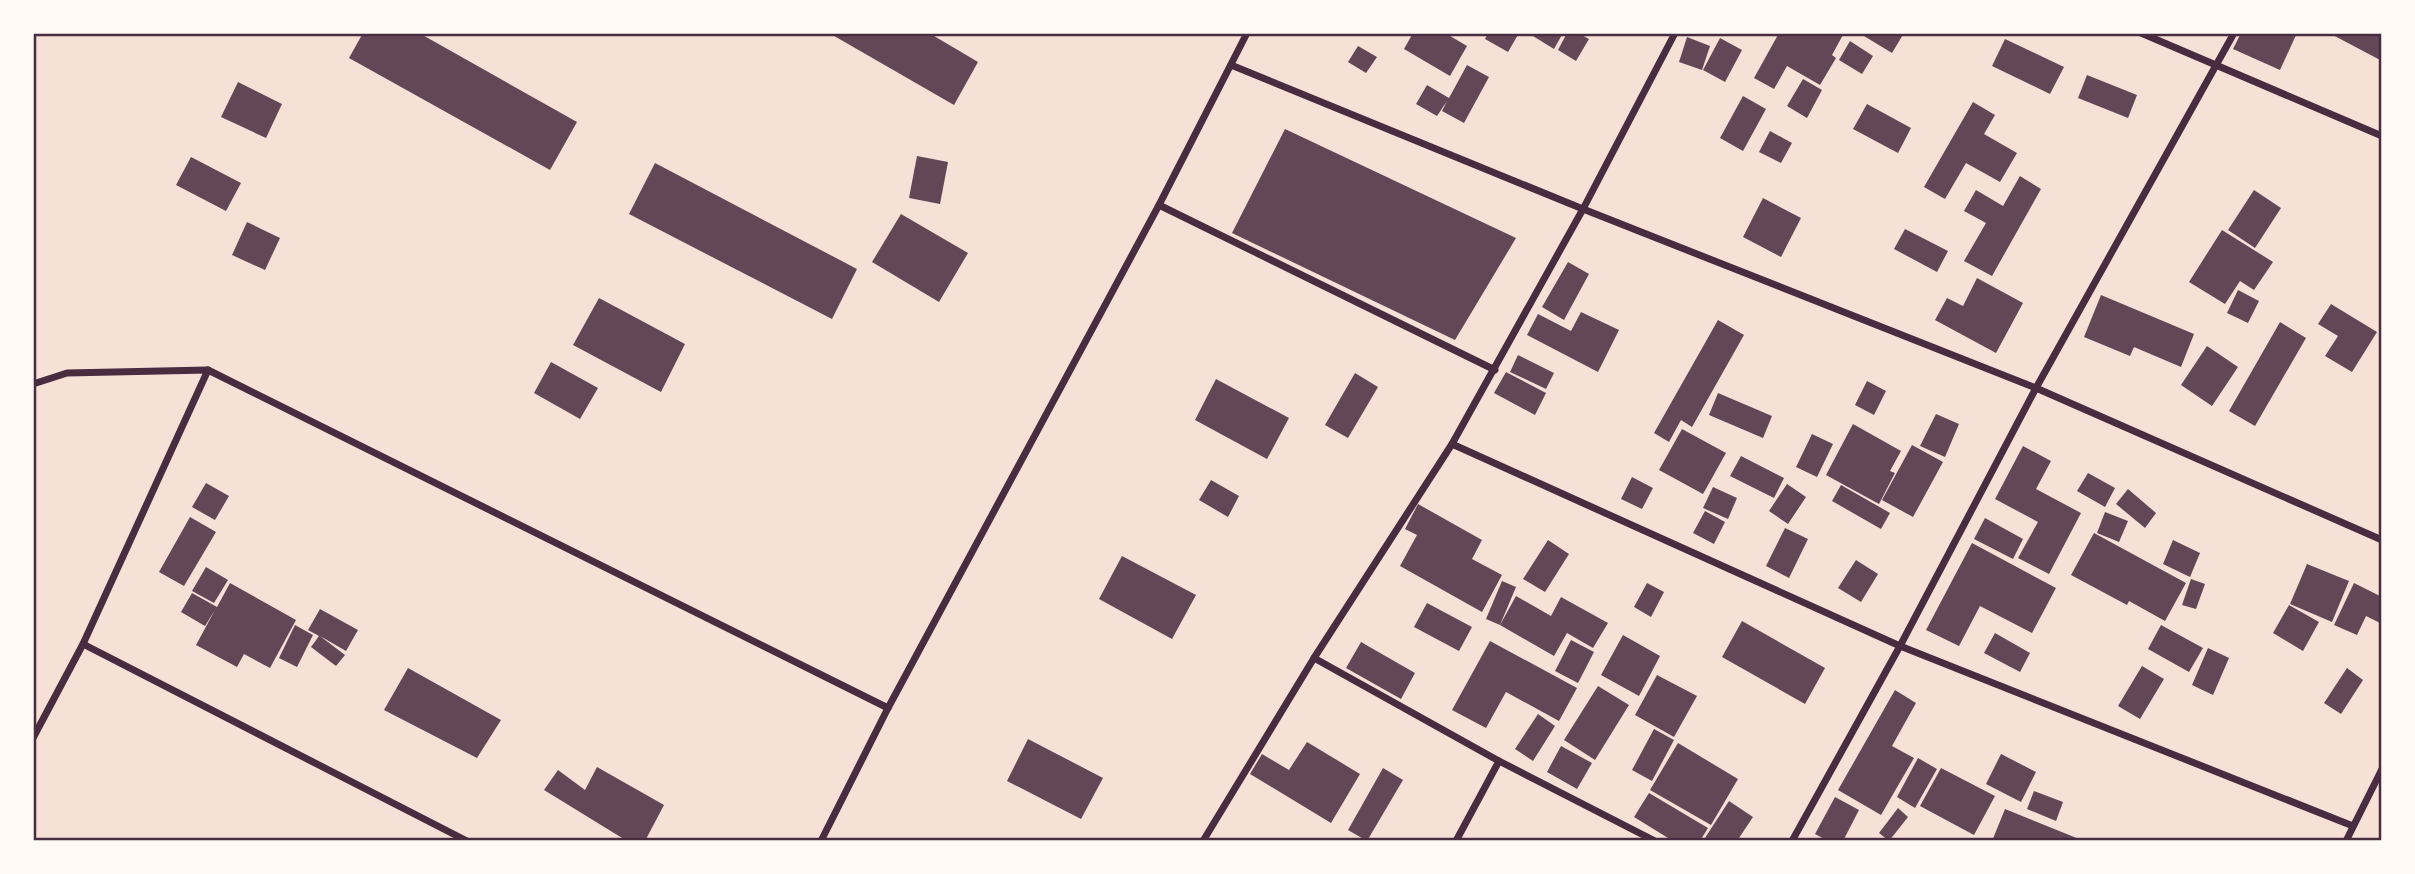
<svg xmlns="http://www.w3.org/2000/svg" width="2415" height="874" font-family="'Crimson Pro',serif">
<style>
.building{fill:#644757}
.lines{fill:none;stroke-linecap:round;stroke-linejoin:round}
.minor{stroke:#4a2c40;stroke-width:7}
.neatline{fill:none;stroke:#4a2c40;stroke-width:2.5}
</style>
<rect width="100%" height="100%" fill="#f7e1d7"/>
<g class="building">
<polygon points="363,33 419,33 577,122 550,170 349,58"/>
<polygon points="829,33 929,33 978,62 954,105"/>
<polygon points="1413,33 1445,33 1467,46 1450,76 1404,49"/>
<polygon points="1488,33 1519,33 1508,52 1485,39"/>
<polygon points="1528,33 1563,33 1554,49"/>
<polygon points="1567,33 1578,33 1589,39 1576,61 1558,50"/>
<polygon points="1779,33 1844,33 1832,55 1836,58 1820,85 1787,66 1774,89 1754,78"/>
<polygon points="1859,33 1904,33 1892,53"/>
<polygon points="2241,33 2297,33 2280,70 2233,49"/>
<polygon points="2329,33 2382,33 2382,61"/>
<polygon points="1687,37 1710,46 1702,70 1679,62"/>
<polygon points="1720,38 1742,50 1725,82 1703,70"/>
<polygon points="2005,39 2064,67 2050,94 1992,66"/>
<polygon points="1850,41 1873,56 1862,74 1839,60"/>
<polygon points="1358,46 1377,57 1366,73 1348,62"/>
<polygon points="1467,65 1489,77 1464,123 1442,111 1447,101 1437,116 1416,104 1427,85 1449,98"/>
<polygon points="2087,75 2137,95 2128,118 2078,98"/>
<polygon points="1803,79 1822,90 1807,118 1787,106"/>
<polygon points="238,82 282,104 266,138 221,117"/>
<polygon points="1743,96 1766,109 1743,151 1720,138"/>
<polygon points="1973,102 1995,115 1984,134 2017,153 2000,182 1966,163 1945,199 1924,187"/>
<polygon points="1867,104 1911,128 1898,153 1853,129"/>
<polygon points="1285,129 1516,238 1455,340 1232,233"/>
<polygon points="1770,131 1792,143 1781,163 1759,152"/>
<polygon points="917,156 948,162 940,204 909,198"/>
<polygon points="191,157 241,183 226,211 176,185"/>
<polygon points="655,163 857,269 832,319 629,214"/>
<polygon points="2020,176 2041,189 1992,276 1964,261 1986,223 1964,211 1976,190 2003,206"/>
<polygon points="2254,190 2281,208 2255,248 2228,230"/>
<polygon points="1763,198 1801,218 1781,257 1743,237"/>
<polygon points="901,214 968,253 939,302 872,262"/>
<polygon points="247,222 280,238 265,270 232,255"/>
<polygon points="1905,229 1948,251 1937,272 1894,249"/>
<polygon points="2222,230 2273,262 2254,290 2240,281 2225,304 2189,282"/>
<polygon points="1568,262 1589,274 1564,320 1542,307"/>
<polygon points="1977,278 2023,303 1996,353 1935,320 1947,298 1963,306"/>
<polygon points="2238,290 2259,301 2248,323 2227,313"/>
<polygon points="2101,295 2194,334 2181,367 2134,347 2130,356 2084,337"/>
<polygon points="599,298 685,344 661,392 573,345"/>
<polygon points="2331,304 2377,332 2352,372 2325,356 2338,336 2318,324"/>
<polygon points="1581,312 1619,330 1598,372 1527,335 1538,314 1571,331"/>
<polygon points="1718,320 1744,335 1692,427 1681,420 1669,442 1654,433"/>
<polygon points="2280,322 2306,338 2255,426 2229,411"/>
<polygon points="2207,346 2238,367 2212,406 2181,385"/>
<polygon points="1518,355 1554,373 1546,389 1510,372"/>
<polygon points="551,362 598,388 580,419 534,393"/>
<polygon points="1506,372 1546,393 1535,415 1494,393"/>
<polygon points="1355,373 1378,387 1348,438 1325,425"/>
<polygon points="1216,379 1289,418 1267,459 1195,420"/>
<polygon points="1867,381 1886,391 1874,415 1855,405"/>
<polygon points="1718,393 1772,416 1763,438 1709,415"/>
<polygon points="1936,414 1959,424 1945,457 1920,446"/>
<polygon points="1853,424 1901,451 1890,471 1895,473 1879,504 1826,475"/>
<polygon points="1682,429 1726,453 1703,494 1659,470"/>
<polygon points="1812,434 1833,444 1817,477 1796,467"/>
<polygon points="1912,445 1943,462 1913,517 1882,500"/>
<polygon points="2023,446 2051,461 2036,489 2081,513 2049,574 2018,558 2038,522 1995,499"/>
<polygon points="1741,456 1784,478 1774,498 1730,476"/>
<polygon points="2088,473 2115,488 2105,507 2077,491"/>
<polygon points="1632,477 1653,488 1642,509 1621,499"/>
<polygon points="1211,480 1239,496 1228,517 1199,500"/>
<polygon points="206,483 229,496 215,520 192,507"/>
<polygon points="1787,484 1806,497 1788,524 1769,511"/>
<polygon points="1841,485 1890,513 1881,529 1832,501"/>
<polygon points="1713,487 1737,498 1728,519 1703,508"/>
<polygon points="2128,489 2156,513 2145,528 2116,504"/>
<polygon points="1418,504 1482,540 1472,559 1502,575 1482,612 1400,566 1417,535 1405,529"/>
<polygon points="1705,511 1725,522 1714,544 1693,533"/>
<polygon points="2105,512 2128,521 2119,542 2097,533"/>
<polygon points="190,517 216,532 184,586 159,572"/>
<polygon points="1985,518 2023,539 2013,559 1974,539"/>
<polygon points="1785,528 1808,539 1789,578 1766,566"/>
<polygon points="2094,533 2186,583 2165,621 2129,601 2127,605 2071,575"/>
<polygon points="1548,540 1569,554 1545,592 1523,579"/>
<polygon points="2173,540 2200,553 2190,577 2163,564"/>
<polygon points="1972,543 2056,588 2032,633 1980,606 1959,646 1926,630"/>
<polygon points="1122,556 1196,595 1172,639 1099,599"/>
<polygon points="1856,560 1878,574 1861,602 1838,588"/>
<polygon points="2307,564 2349,581 2332,622 2290,604"/>
<polygon points="206,567 228,580 214,603 192,591"/>
<polygon points="2191,579 2205,584 2196,609 2182,605"/>
<polygon points="1502,581 1516,587 1500,625 1486,619"/>
<polygon points="230,583 296,620 270,668 244,654 237,667 196,645 215,610 205,626 181,612 192,593 217,607"/>
<polygon points="1647,583 1664,592 1651,617 1634,607"/>
<polygon points="2354,583 2382,597 2382,624 2366,616 2357,635 2334,625"/>
<polygon points="1516,596 1551,616 1561,597 1608,623 1593,648 1567,633 1554,656 1500,625"/>
<polygon points="1427,603 1472,627 1459,651 1414,627"/>
<polygon points="2289,605 2319,622 2303,651 2273,633"/>
<polygon points="320,609 358,630 346,651 320,636 345,655 336,666 311,647 319,636 308,630"/>
<polygon points="1742,621 1825,668 1805,704 1722,657"/>
<polygon points="295,625 313,635 297,667 279,658"/>
<polygon points="2161,625 2203,648 2189,672 2148,649"/>
<polygon points="1995,633 2030,653 2020,672 1984,653"/>
<polygon points="1623,635 1660,656 1639,696 1601,675"/>
<polygon points="1571,640 1594,652 1578,683 1555,671"/>
<polygon points="1490,641 1577,688 1559,721 1506,692 1486,728 1452,710"/>
<polygon points="1361,642 1415,673 1401,699 1346,668"/>
<polygon points="2208,648 2229,658 2213,695 2192,685"/>
<polygon points="2142,666 2164,679 2140,719 2118,706"/>
<polygon points="408,668 501,720 477,758 384,710"/>
<polygon points="2347,668 2363,680 2341,714 2324,703"/>
<polygon points="1657,675 1697,696 1674,737 1635,715"/>
<polygon points="1598,686 1629,705 1595,760 1564,740"/>
<polygon points="1895,690 1916,703 1892,746 1914,758 1881,815 1838,790"/>
<polygon points="1538,714 1555,726 1533,761 1515,749"/>
<polygon points="1654,729 1674,740 1652,781 1632,770"/>
<polygon points="1028,739 1103,778 1081,819 1007,781"/>
<polygon points="1307,742 1360,774 1331,823 1250,774 1262,754 1289,770"/>
<polygon points="1678,743 1738,779 1711,825 1650,790"/>
<polygon points="1561,746 1592,763 1577,789 1547,772"/>
<polygon points="2001,754 2036,772 2021,802 1986,784"/>
<polygon points="1918,758 1937,769 1915,808 1897,797"/>
<polygon points="597,767 664,805 645,841 627,841 544,790 558,770 585,790"/>
<polygon points="1383,768 1403,780 1367,841 1348,830"/>
<polygon points="1941,768 1995,796 1974,835 1920,806"/>
<polygon points="2034,791 2063,802 2056,821 2027,809"/>
<polygon points="1649,793 1708,828 1700,841 1673,841 1634,817"/>
<polygon points="1835,797 1859,810 1843,841 1828,841 1815,834"/>
<polygon points="1729,801 1753,817 1737,841 1703,841"/>
<polygon points="1898,808 1908,817 1889,841 1879,833"/>
<polygon points="2005,809 2084,841 1992,841"/>
</g>
<g class="lines">
<g class="minor">
<polyline points="2141,33 2382,136"/>
<polyline points="1231,65 1583,209 2036,388 2382,540"/>
<polyline points="1159,205 1495,370"/>
<polyline points="33,384 67,373 208,370 888,708"/>
<polyline points="1452,444 1900,646 2353,826"/>
<polyline points="83,644 467,841"/>
<polyline points="1314,658 1499,761 1655,841"/>
<polyline points="33,738 83,644 208,370"/>
<polyline points="821,841 888,708 1159,205 1247,33"/>
<polyline points="1203,841 1314,658 1452,444 1583,209 1675,33"/>
<polyline points="1456,841 1499,761"/>
<polyline points="1792,841 1900,646 2036,388 2234,33"/>
<polyline points="2346,841 2382,769"/>
</g>
</g>
<rect width="2415" height="874" fill="none" stroke="#fffaf5" stroke-width="70"/>
<rect x="35" y="35" width="2345" height="804" class="neatline"/>
</svg>
